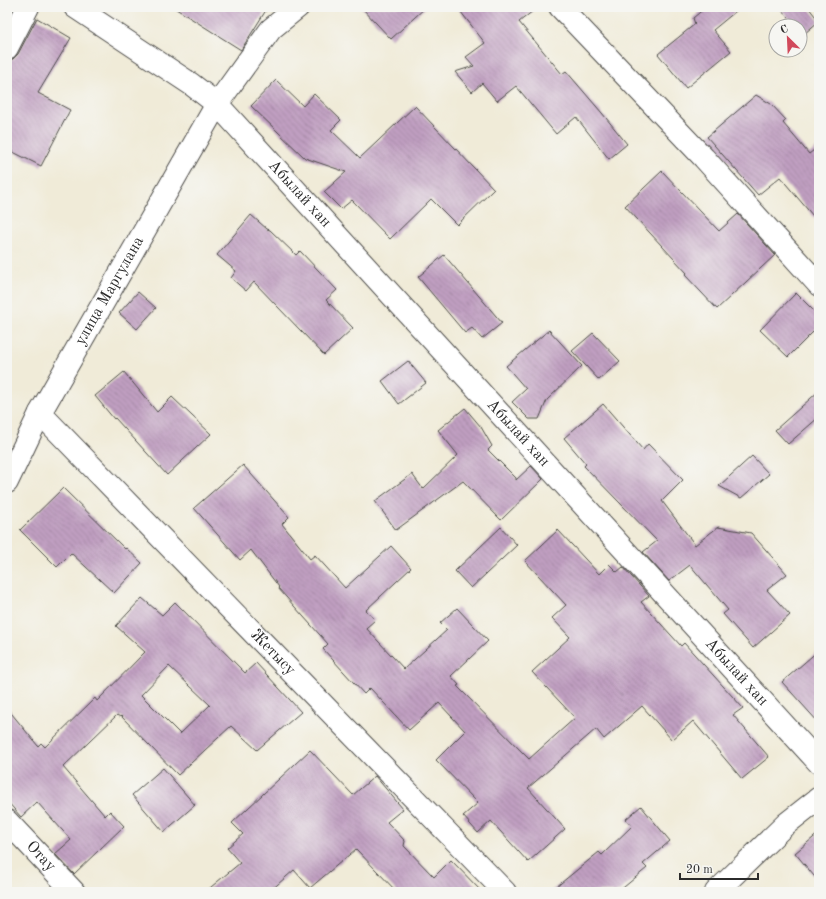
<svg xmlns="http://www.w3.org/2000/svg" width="826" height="899" font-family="'Old Standard TT',serif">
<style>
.building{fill:url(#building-back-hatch);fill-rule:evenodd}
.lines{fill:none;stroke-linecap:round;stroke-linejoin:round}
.minor-casing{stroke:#494845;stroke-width:24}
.tertiary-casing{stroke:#494845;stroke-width:24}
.minor{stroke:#fff;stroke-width:22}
.tertiary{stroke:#fff;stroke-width:22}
.labels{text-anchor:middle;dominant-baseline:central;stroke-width:3.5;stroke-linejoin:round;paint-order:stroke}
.street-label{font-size:16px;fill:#2b2b2b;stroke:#f6f6f2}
</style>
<defs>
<pattern id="building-back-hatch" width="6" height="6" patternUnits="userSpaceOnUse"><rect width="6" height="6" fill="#c09fc1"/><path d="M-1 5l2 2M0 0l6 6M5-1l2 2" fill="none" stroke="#9c829d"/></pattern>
</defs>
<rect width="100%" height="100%" fill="#f6f6f2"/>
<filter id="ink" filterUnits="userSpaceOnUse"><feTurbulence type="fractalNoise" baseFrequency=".025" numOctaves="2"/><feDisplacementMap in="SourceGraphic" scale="8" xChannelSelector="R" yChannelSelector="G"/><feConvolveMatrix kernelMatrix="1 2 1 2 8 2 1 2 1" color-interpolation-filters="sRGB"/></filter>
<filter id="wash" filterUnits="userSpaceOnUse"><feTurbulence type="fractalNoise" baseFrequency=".012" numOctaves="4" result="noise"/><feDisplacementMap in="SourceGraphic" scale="16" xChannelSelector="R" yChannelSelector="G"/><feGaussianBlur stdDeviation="0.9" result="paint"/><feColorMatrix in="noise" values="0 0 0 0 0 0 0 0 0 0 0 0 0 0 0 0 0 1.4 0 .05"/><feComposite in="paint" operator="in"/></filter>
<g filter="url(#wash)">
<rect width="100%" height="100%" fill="#f0ebd8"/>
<g id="blocks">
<g class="building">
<polygon points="173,7 268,7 241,50"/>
<polygon points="361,7 426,7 391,39"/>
<polygon points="457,7 538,7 519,22 562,74 566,71 602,113 627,144 609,159 576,117 556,134 516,86 497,101 482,83 472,92 455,72 474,66 466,57 485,43"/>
<polygon points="706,7 741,7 713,30 731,51 686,88 658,54 695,24 693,18"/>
<polygon points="779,7 808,7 819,21 804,34 800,30 800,26 796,26"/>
<polygon points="37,18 71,38 38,93 70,110 41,166 7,149 7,60 13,59 18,54"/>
<polygon points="276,80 303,106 314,94 341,120 331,130 360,158 415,106 494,189 457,225 431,199 390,239 352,200 341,209 324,192 346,172 305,158 251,106"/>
<polygon points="756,95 771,104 786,120 783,123 809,154 819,146 819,223 780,177 758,195 707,137"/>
<polygon points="662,171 719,231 738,214 775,255 717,309 685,275 687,273 625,206"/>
<polygon points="251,215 267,229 270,230 296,255 300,251 337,290 326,300 353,328 324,355 254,282 246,291 231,278 236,271 217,255"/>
<polygon points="444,255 502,323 482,339 472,328 465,333 418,277"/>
<polygon points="138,292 156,308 137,329 119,313"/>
<polygon points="796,293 819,316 819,326 788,357 760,330"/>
<polygon points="549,330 582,366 547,400 539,419 529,419 512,402 526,389 506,366"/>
<polygon points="593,333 620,361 599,380 572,351"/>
<polygon points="408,361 426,383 399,404 382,381"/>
<polygon points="124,372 157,412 172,397 211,434 167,475 115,418 114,419 95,396"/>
<polygon points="819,391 819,417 788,444 775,430"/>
<polygon points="603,404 643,450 648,444 683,480 662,501 695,545 718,527 751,533 787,574 767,590 790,615 753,648 723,614 728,610 690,565 669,581 643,552 657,541 584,466 586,464 564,438"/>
<polygon points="465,408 481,427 492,446 488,450 516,478 516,480 531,466 543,479 501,520 463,481 396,530 375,501 412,474 423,489 458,455 438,430"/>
<polygon points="752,456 769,474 741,498 719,486"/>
<polygon points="243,465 289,517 282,524 310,559 315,555 345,588 391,546 411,568 366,610 375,620 366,628 404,669 447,630 440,623 457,608 488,641 451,676 459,685 457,686 529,759 575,718 532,672 570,637 552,618 566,605 525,561 558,530 599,574 609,564 617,572 623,567 649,596 641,602 681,646 684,643 743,708 733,715 769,757 742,779 693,721 672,740 642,706 604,739 596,729 528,788 565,829 528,862 491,821 478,833 463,816 478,803 436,760 465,731 439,703 409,730 370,688 364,694 323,649 328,644 278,588 279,587 251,550 240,560 194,508"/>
<polygon points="63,488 125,549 126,548 142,563 114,593 71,553 57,567 20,530"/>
<polygon points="501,527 517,545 471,588 455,571"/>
<path d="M142,598L162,615L175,602L245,673L256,663L301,712L257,750L231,726L178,775L121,716L120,717L117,715L63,767L105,816L110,811L124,826L74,874L55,854L71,840L37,802L21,817L7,801V708L38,746L41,743L45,747L95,698L97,701L145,652L116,626ZM169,666L210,705L180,734L141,695Z"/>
<polygon points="819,650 819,723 782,682"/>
<polygon points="310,750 353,795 375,776 403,809 387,822 405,841 404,846 434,877 451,860 482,892 397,892 356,849 310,888 294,870 269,892 205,892 240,863 227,848 243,834 232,823"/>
<polygon points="163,768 195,805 164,832 132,795"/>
<polygon points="641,806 670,841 643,864 647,868 618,892 550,892 599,852 602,855 632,826 626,819"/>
<polygon points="819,833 819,882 795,853"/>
</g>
</g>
</g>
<g filter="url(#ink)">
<use href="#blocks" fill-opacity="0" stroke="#494845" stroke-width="1"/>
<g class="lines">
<g class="minor-casing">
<g id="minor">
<path id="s1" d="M75,7L191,84L217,104L819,763"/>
<polyline points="560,7 704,158 819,285"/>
<polyline points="7,48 28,7"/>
<path id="s2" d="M40,413L505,892"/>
<path id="s3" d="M7,821L74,892"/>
<polyline points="716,892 786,824 819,798"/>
</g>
</g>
<g class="tertiary-casing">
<g id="tertiary">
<path id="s4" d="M7,482L40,413L217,104L271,29L298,7"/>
</g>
</g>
<use href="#minor" class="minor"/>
<use href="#tertiary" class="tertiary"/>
</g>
</g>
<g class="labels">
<g class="street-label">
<text stroke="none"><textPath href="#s1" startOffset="294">Абылай хан</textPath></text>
<text stroke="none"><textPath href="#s4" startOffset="217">улица Маргулана</textPath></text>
<text stroke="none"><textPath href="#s1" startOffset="618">Абылай хан</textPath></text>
<text stroke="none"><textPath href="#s2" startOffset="334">Жетысу</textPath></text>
<text stroke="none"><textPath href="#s1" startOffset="942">Абылай хан</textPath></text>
<text stroke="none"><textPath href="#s3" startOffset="49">Отау</textPath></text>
</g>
</g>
<rect width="826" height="899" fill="none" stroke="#f6f6f2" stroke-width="24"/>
<g transform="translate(788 38) rotate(336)"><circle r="19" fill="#f6f6f2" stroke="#a5a5a2"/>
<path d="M0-3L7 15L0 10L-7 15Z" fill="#d1495b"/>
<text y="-6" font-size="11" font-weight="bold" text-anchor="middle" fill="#2b2b2b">С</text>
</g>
<path d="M680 873v6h78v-6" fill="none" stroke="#2b2b2b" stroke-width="2"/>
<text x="686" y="873" font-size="12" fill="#2b2b2b" stroke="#f6f6f2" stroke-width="3" paint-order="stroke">20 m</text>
</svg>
